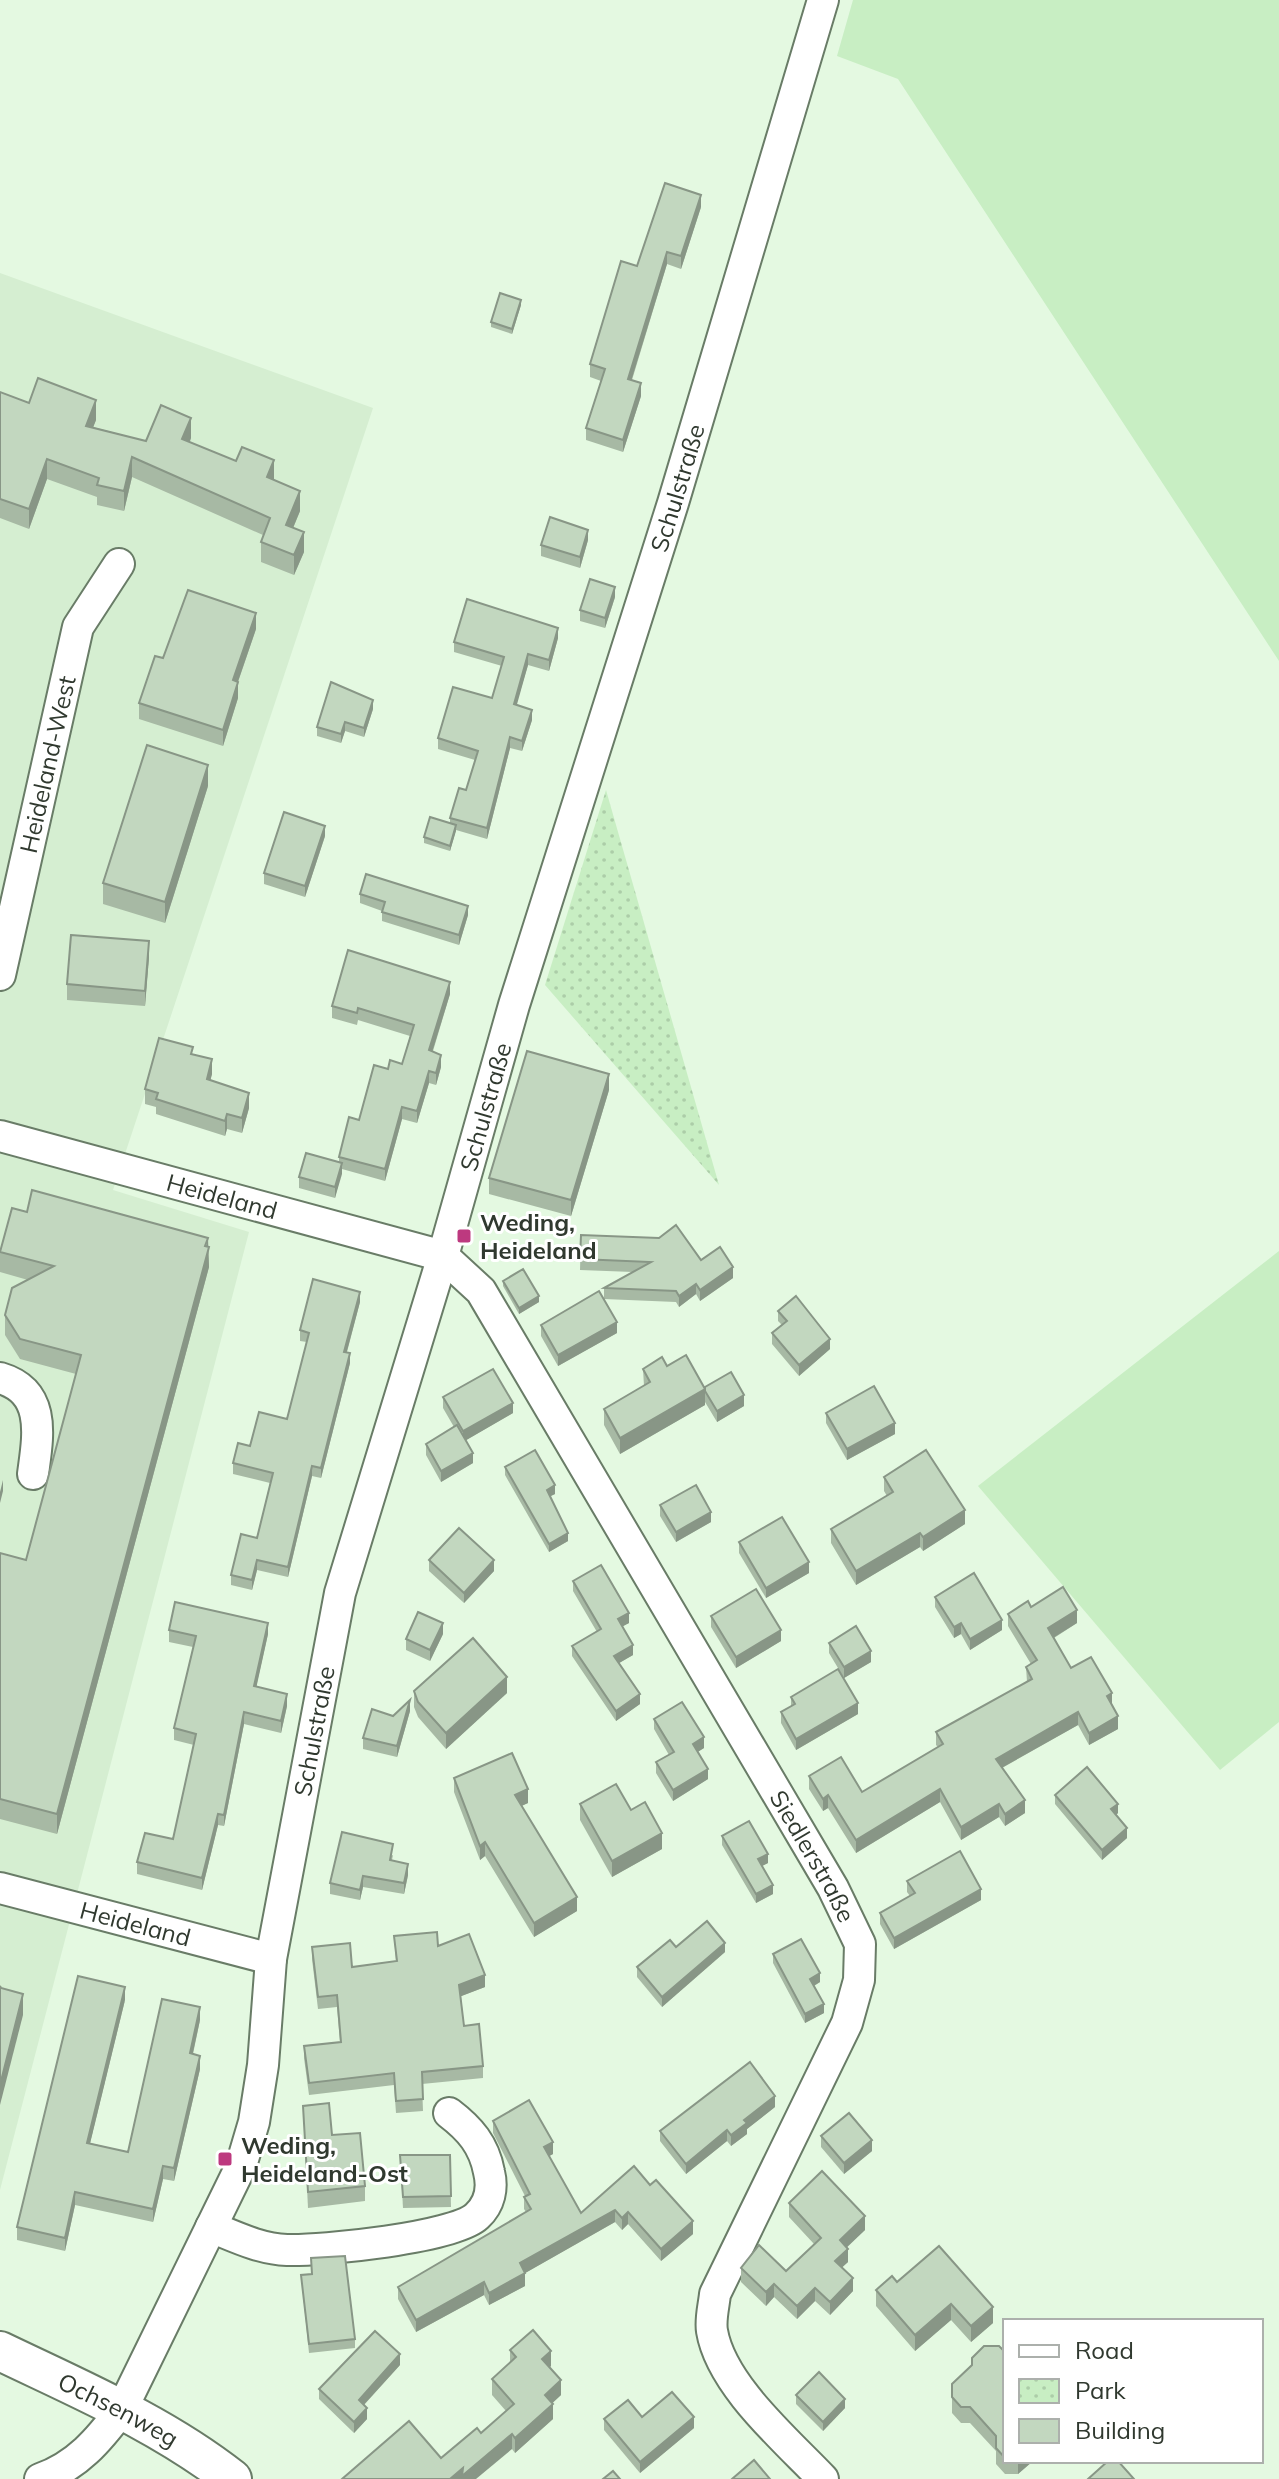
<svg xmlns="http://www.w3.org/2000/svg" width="1279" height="2479" font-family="Mulish,sans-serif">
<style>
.built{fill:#d5eed1}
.grass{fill:#c8eec3}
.park{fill:url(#park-dots)}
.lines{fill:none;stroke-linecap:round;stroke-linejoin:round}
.minor-casing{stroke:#697c67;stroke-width:34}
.major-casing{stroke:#697c67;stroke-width:42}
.minor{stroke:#fff;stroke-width:30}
.major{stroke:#fff;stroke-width:38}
.wall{fill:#a7b9a4}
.shaded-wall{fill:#889686}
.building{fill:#c2d7bf;stroke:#889686;stroke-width:2}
.poi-dot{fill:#bd397f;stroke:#fff;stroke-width:3}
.labels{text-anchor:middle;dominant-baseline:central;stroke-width:6;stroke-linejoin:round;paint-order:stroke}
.street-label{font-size:24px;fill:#30392f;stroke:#fff}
.poi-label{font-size:24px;font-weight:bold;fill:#30392f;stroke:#fff;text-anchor:start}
</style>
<defs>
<pattern id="park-dots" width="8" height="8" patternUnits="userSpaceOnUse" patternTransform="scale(2)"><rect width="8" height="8" fill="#c8eec3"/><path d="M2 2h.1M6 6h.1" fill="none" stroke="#accda8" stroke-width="1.8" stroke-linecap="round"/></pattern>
</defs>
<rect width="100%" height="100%" fill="#e4f9e1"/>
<polygon class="built" points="0,273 373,408 113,1190 249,1232 0,2190"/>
<g class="grass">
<polygon points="853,0 1279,0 1279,661 898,79 837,56"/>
<polygon points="1279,1251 1279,1722 1220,1770 978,1486"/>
</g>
<polygon class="park" points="606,790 719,1185 545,985"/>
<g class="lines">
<g class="minor-casing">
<g id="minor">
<path id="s1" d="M0,975L78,627L119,564"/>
<path id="s2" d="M0,1136L443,1256L481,1291L833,1888L860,1944L859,1980L847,2023L715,2294C714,2305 710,2319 712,2331C721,2385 786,2440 823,2479"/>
<path d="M0,1378C47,1392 38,1436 33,1474"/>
<path id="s3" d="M0,1888L271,1959"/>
<path d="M211,2227C236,2237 260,2249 287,2250C321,2251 454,2238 477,2216C490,2204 493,2188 489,2172C484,2145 470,2129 449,2113"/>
<path id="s4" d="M40,2479C77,2466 99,2440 122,2409L241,2166L254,2122L263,2065L271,1959L340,1593L443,1256L514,1005L673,503L823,0"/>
</g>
</g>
<g class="major-casing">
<g id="major">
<path id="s5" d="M0,2351C79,2389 162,2424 232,2479"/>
</g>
</g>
<use href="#minor" class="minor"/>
<use href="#major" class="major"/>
</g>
<g class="wall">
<polygon points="701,207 681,269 667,264 632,380 641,396 623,452 586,440 586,428 601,381 590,377 590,364 637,266"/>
<polygon points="521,305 512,334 491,327 491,322"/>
<polygon points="0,392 29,403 96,420 93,427 146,441 191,438 190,442 274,480 300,511 293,528 304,552 294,575 261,562 261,542 263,535 132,477 124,511 97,505 97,497 47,479 29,529 0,518"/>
<polygon points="588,540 580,568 541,556 541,545"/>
<polygon points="615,597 605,628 580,621 580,610"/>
<polygon points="256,629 238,682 238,698 223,746 139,719 139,703 163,658"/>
<polygon points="558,638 549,671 528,665 516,705 532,720 522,751 510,748 487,839 456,830 450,851 424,843 424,837 450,823 450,818 466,790 475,760 438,749 438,738 492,698 502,666 454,652 454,642"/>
<polygon points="373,709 364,737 345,731 341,743 317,736 317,727"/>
<polygon points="208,786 165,923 103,904 103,883"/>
<polygon points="325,836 305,897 264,884 264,873"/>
<polygon points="360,894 468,915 459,945 382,921 382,911 360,903"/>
<polygon points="149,957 145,1006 67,1000 67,984"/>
<polygon points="450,994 433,1051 441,1067 436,1085 429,1083 417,1123 402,1119 385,1181 342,1169 335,1198 299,1188 299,1177 339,1162 339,1157 388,1069 402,1064 410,1036 358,1020 357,1025 332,1018 332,1006"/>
<polygon points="193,1055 212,1074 210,1080 249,1108 242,1133 227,1129 225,1136 156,1114 156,1107 145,1104 145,1089"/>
<polygon points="609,1090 571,1216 489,1194 489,1178"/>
<polygon points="27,1212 208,1247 209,1267 57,1834 0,1819 0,1553 26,1560 76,1374 20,1359 5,1335 5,1315 28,1280 0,1272 0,1252"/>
<polygon points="581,1235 701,1260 733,1278 700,1301 696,1294 679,1307 676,1302 604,1299 604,1288 633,1272 580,1270"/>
<polygon points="503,1281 539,1302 519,1314 503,1286"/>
<polygon points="360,1302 347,1352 350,1363 321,1478 312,1476 288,1577 257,1570 252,1590 231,1585 231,1575 257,1538 270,1483 233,1474 233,1463 250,1446 287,1419 307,1342 300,1341 300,1330"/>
<polygon points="778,1311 830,1349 799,1376 772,1344 772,1333 782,1325 778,1321"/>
<polygon points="541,1325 617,1333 558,1366 541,1336"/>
<polygon points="667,1366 705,1387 744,1406 717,1422 705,1402 705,1405 620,1454 604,1425 604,1409 644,1386 643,1369"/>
<polygon points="443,1397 513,1413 466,1440 473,1463 441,1482 426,1455 426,1444 454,1427 443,1408"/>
<polygon points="826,1413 895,1434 847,1460 826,1423"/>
<polygon points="505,1467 555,1494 550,1496 568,1541 549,1552 505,1475"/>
<polygon points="884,1477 965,1524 923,1551 920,1547 856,1585 831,1543 831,1529 887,1496 884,1491"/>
<polygon points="660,1505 711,1522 676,1542 660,1516"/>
<polygon points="739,1542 809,1573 766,1598 739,1553"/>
<polygon points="429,1560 494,1571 464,1603 429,1571"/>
<polygon points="573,1581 629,1623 622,1626 633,1655 619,1663 640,1704 616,1721 572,1656 572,1646 597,1632 573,1591"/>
<polygon points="935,1597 1002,1630 970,1650 961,1634 954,1638 935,1607"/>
<polygon points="1031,1607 1077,1623 1054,1638 1071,1668 1112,1705 1118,1729 1089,1745 1078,1725 1002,1768 1025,1813 1005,1826 999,1817 961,1840 940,1802 856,1853 828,1808 823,1811 809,1789 809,1776 862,1792 938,1747 936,1745 936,1732 1027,1682 1026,1667 1031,1664 1008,1626 1008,1614"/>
<polygon points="711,1616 781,1641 736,1668 711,1627"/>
<polygon points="169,1630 268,1634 256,1687 287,1706 281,1733 244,1724 224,1826 218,1825 202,1890 137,1874 137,1862 173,1839 194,1745 174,1740 174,1728 193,1647 169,1642"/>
<polygon points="443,1634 430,1661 406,1650 406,1639"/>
<polygon points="829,1643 871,1662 844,1678 829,1653"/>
<polygon points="414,1691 507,1693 446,1749 418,1717 414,1707"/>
<polygon points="791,1697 858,1714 796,1750 781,1723 781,1712 791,1707"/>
<polygon points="410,1711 397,1757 363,1749 363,1738 393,1716"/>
<polygon points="654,1719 704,1748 697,1752 708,1779 673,1801 656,1773 656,1762 669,1755 654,1729"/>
<polygon points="454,1778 528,1803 521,1806 577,1911 534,1937 485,1856 480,1860 454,1792"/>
<polygon points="1055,1795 1118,1813 1116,1815 1127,1838 1102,1860 1055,1804"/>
<polygon points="580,1804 631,1810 662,1849 612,1877 580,1820"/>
<polygon points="722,1836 768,1863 762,1866 773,1894 756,1903 722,1845"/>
<polygon points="393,1855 392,1860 408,1875 404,1894 363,1887 360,1900 330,1894 330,1883"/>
<polygon points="907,1881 981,1900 894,1949 880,1924 880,1913 910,1896 907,1892"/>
<polygon points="394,1936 438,1946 485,1987 461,1996 464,2026 483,2066 483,2078 422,2084 423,2111 396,2113 394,2085 309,2095 304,2058 304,2046 340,2042 337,2007 318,2009 312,1959 312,1947 352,1967 396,1962"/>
<polygon points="676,1947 725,1952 662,2007 637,1977 637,1967"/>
<polygon points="773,1954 820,1982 814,1986 824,2013 805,2023 773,1963"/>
<polygon points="125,2000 90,2143 128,2152 200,2020 193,2054 200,2069 174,2181 163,2179 153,2222 75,2205 65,2251 17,2240 17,2227"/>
<polygon points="303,2106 332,2135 365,2186 365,2201 308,2208"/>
<polygon points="775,2107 747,2129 747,2134 731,2146 727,2141 686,2174 660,2141 660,2131"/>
<polygon points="493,2121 553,2154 549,2156 581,2213 634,2166 693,2234 661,2261 628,2224 622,2230 615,2222 525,2273 525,2286 489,2305 484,2295 416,2332 398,2299 398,2287 526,2212 524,2209 524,2197 525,2196 493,2133"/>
<polygon points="821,2136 872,2151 844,2174 821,2147"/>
<polygon points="400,2155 450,2155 451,2207 403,2208"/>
<polygon points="789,2203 865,2230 846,2247 848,2262 842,2267 853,2291 830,2315 815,2301 797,2319 774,2297 766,2306 741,2282 741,2268 786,2271 814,2244 789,2217"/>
<polygon points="311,2258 355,2339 355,2348 309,2353 301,2275 312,2274"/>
<polygon points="897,2282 993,2323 971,2342 951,2320 915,2351 876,2306 876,2290"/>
<polygon points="510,2350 551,2366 550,2367 561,2395 552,2403 553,2419 515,2453 512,2449 441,2458 481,2433 506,2411 492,2395 492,2379 510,2363"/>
<polygon points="1005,2352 1005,2461 1033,2461 1018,2474 1005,2474 996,2464 996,2451 970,2423 961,2423 952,2413 952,2384"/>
<polygon points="400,2365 364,2405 367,2419 354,2433 319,2399 319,2389"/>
<polygon points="796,2395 845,2408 823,2431 796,2404"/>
<polygon points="642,2417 694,2428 640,2473 604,2430 604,2419"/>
</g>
<g class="shaded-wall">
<polygon points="701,195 701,207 681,269 681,256"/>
<polygon points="667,252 667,264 628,391 628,379"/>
<polygon points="521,300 521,305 512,334 512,329"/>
<polygon points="641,383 641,396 623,452 623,440"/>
<polygon points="96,400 96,420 86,446 86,426"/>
<polygon points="191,418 191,438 182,459 182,439"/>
<polygon points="132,457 132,477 124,511 124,491"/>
<polygon points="47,459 47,479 29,529 29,509"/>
<polygon points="274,460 274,480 267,477"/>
<polygon points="300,491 300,511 286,545 286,525"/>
<polygon points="588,530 588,540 580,568 580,557"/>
<polygon points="304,532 304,552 294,575 294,555"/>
<polygon points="615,587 615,597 605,628 605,618"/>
<polygon points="256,613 256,629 233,696 233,680"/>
<polygon points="558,628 558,638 549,671 549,660"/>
<polygon points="528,654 528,665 514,715 514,704"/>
<polygon points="238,682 238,698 223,746 223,730"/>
<polygon points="373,700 373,709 364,737 364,728"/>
<polygon points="532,710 532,720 522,751 522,741"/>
<polygon points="345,722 345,731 341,743 341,734"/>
<polygon points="510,737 510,748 487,839 487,828"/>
<polygon points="208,765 208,786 165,923 165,902"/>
<polygon points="456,825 456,831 450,851 450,846"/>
<polygon points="325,826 325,836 305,897 305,886"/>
<polygon points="468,906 468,915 459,945 459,935"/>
<polygon points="149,941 149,957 145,1006 145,991"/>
<polygon points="450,982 450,994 429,1062 429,1050"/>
<polygon points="441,1055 441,1067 436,1085 436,1073"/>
<polygon points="212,1059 212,1074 207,1094 207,1079"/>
<polygon points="429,1071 429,1083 417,1123 417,1111"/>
<polygon points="609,1074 609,1090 571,1216 571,1200"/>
<polygon points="249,1093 249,1108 242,1133 242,1118"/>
<polygon points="402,1107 402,1119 385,1181 385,1169"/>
<polygon points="227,1114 227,1129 225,1136 225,1121"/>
<polygon points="342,1163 342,1174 335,1198 335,1187"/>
<polygon points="208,1238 209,1267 57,1834 57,1814"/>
<polygon points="733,1267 733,1278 700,1301 700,1290"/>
<polygon points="696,1284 696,1294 679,1307 679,1296"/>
<polygon points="360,1292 360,1302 344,1362 344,1352"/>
<polygon points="539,1296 539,1302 519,1314 519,1308"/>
<polygon points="617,1322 617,1333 558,1366 558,1355"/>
<polygon points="830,1339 830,1349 799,1376 799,1365"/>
<polygon points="350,1353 350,1363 321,1478 321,1468"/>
<polygon points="705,1389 705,1405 620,1454 620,1438"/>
<polygon points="744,1395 744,1406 717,1422 717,1411"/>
<polygon points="513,1403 513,1413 463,1442 463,1431"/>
<polygon points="895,1423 895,1434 847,1460 847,1449"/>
<polygon points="473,1453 473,1463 441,1482 441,1471"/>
<polygon points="312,1466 312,1476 288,1577 288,1567"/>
<polygon points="3,1480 3,1491 0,1503 0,1492"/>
<polygon points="555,1485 555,1494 547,1498 547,1490"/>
<polygon points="965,1510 965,1524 923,1551 923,1537"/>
<polygon points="711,1512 711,1522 676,1542 676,1532"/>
<polygon points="568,1533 568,1541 549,1552 549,1544"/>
<polygon points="920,1533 920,1547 856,1585 856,1571"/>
<polygon points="257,1560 257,1570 252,1590 252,1580"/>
<polygon points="494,1560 494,1571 464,1603 464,1593"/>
<polygon points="809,1562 809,1573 766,1598 766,1588"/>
<polygon points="1077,1610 1077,1623 1048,1641 1048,1628"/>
<polygon points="629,1613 629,1623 618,1629 618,1619"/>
<polygon points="1002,1620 1002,1630 970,1650 970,1639"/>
<polygon points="268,1623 268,1634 254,1698 254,1686"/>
<polygon points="443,1623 443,1634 430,1661 430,1650"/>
<polygon points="961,1623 961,1634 954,1638 954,1627"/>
<polygon points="781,1630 781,1641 736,1668 736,1657"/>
<polygon points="633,1645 633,1655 614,1666 614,1656"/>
<polygon points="871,1651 871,1662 844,1678 844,1667"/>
<polygon points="507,1677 507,1693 446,1749 446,1733"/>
<polygon points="1112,1693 1112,1705 1107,1696"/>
<polygon points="287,1694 287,1706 281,1733 281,1721"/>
<polygon points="640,1694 640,1704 616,1721 616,1711"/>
<polygon points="410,1700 410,1711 397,1757 397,1746"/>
<polygon points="858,1703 858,1714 796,1750 796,1739"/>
<polygon points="244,1712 244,1724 224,1826 224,1815"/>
<polygon points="1078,1712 1078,1725 996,1771 996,1759"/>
<polygon points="1118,1716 1118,1729 1089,1745 1089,1733"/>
<polygon points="704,1737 704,1748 693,1755 693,1744"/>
<polygon points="708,1769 708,1779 673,1801 673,1790"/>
<polygon points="528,1789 528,1803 515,1809 515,1795"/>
<polygon points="940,1789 940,1802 856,1853 856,1840"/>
<polygon points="828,1795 828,1808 823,1811 823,1799"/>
<polygon points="1025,1800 1025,1813 1005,1826 1005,1814"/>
<polygon points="999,1804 999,1817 961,1840 961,1827"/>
<polygon points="1118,1804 1118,1813 1111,1819 1111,1809"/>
<polygon points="218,1814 218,1825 202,1890 202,1878"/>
<polygon points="1127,1828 1127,1838 1102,1860 1102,1850"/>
<polygon points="662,1833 662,1849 612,1877 612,1861"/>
<polygon points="485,1842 485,1856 480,1860 480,1846"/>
<polygon points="768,1854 768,1863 758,1868 758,1859"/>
<polygon points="408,1864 408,1875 404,1894 404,1883"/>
<polygon points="363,1876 363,1887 360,1900 360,1890"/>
<polygon points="773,1885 773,1894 756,1903 756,1894"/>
<polygon points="981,1889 981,1900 894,1949 894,1938"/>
<polygon points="577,1897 577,1911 534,1937 534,1923"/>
<polygon points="725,1943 725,1952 662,2007 662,1997"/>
<polygon points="820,1973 820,1982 810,1988 810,1979"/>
<polygon points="485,1975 485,1987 459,1997 459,1985"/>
<polygon points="125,1987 125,2000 87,2156 87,2143"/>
<polygon points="23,1994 23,2015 0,2105 0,2085"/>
<polygon points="824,2004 824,2013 805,2023 805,2014"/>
<polygon points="200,2007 200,2020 190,2066 190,2053"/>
<polygon points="200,2056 200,2069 174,2181 174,2168"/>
<polygon points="775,2096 775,2107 747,2129 747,2134 731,2146 731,2135 744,2120"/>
<polygon points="727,2130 727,2141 686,2174 686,2164"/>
<polygon points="872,2140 872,2151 844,2174 844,2163"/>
<polygon points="553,2142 553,2154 544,2159 544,2147"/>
<polygon points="163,2166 163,2179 153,2222 153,2209"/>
<polygon points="75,2192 75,2205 65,2251 65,2238"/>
<polygon points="615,2210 615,2222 520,2276 520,2263"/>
<polygon points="628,2212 628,2224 622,2230 622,2218"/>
<polygon points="865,2216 865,2230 840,2254 840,2240"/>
<polygon points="693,2221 693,2234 661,2261 661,2249"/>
<polygon points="848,2249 848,2262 835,2274 835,2261"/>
<polygon points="525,2273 525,2286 489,2305 489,2293"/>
<polygon points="853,2278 853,2291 830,2315 830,2302"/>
<polygon points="484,2282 484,2295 416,2332 416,2320"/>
<polygon points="774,2284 774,2297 766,2306 766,2292"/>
<polygon points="815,2288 815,2301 797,2319 797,2306"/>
<polygon points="951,2304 951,2320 915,2351 915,2335"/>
<polygon points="993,2307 993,2323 971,2342 971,2326"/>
<polygon points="551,2351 551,2366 542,2374 542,2359"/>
<polygon points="400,2354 400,2365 359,2410 359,2400"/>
<polygon points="561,2380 561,2395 545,2410 545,2395"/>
<polygon points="845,2399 845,2408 823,2431 823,2422"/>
<polygon points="553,2404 553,2419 515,2453 515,2438"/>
<polygon points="367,2408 367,2419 354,2433 354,2422"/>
<polygon points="694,2417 694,2428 640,2473 640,2462"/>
<polygon points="512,2434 512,2449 476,2479 450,2479 463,2468"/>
<polygon points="1018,2461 1033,2461 1018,2474"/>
</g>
<g class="building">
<polygon points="665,183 701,195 681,256 667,252 628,379 641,383 623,440 586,428 605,369 590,364 621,261 637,266"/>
<polygon points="500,293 521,300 512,329 491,322"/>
<polygon points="38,378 96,400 86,426 146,441 161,405 191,418 182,439 236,461 242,447 274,460 267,477 300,491 286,525 304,532 294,555 261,542 270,518 132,457 124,491 97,485 99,478 47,459 29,509 0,499 0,392 29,403"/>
<polygon points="550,517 588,530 580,557 541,545"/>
<polygon points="590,579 615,587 605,618 580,610"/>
<polygon points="188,590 256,613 233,680 238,682 223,730 139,703 155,656 163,658"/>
<polygon points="467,599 558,628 549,660 528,654 514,704 532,710 522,741 510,737 487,828 450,818 459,788 466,790 478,751 438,738 453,687 492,698 504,657 454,642"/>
<polygon points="331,682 373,700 364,728 345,722 341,734 317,727"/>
<polygon points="147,745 208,765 165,902 103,883"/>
<polygon points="284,812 325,826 305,886 264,873"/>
<polygon points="430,817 456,825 450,846 424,837"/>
<polygon points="366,874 468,906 459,935 382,912 385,902 360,894"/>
<polygon points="71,935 149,941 145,991 67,984"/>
<polygon points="348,950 450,982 429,1050 441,1055 436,1073 429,1071 417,1111 402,1107 385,1169 339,1157 349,1117 359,1120 374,1065 388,1069 390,1060 402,1064 414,1025 358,1008 357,1013 332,1006"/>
<polygon points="159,1038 193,1047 191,1054 212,1059 207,1079 249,1093 242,1118 227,1114 225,1121 156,1099 158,1093 145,1089"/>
<polygon points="527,1051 609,1074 571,1200 489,1178"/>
<polygon points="306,1153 342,1163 335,1187 299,1177"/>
<polygon points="32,1190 208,1238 205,1246 209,1247 57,1814 0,1799 0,1553 26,1560 81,1355 20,1339 5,1315 12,1288 54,1266 0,1252 12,1208 27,1212"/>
<polygon points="676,1225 701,1260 720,1247 733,1267 700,1290 696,1284 679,1296 676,1291 604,1288 651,1262 580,1259 581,1235 659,1238"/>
<polygon points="523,1269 539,1296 519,1308 503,1281"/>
<polygon points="313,1279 360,1292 344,1352 350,1353 321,1468 312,1466 288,1567 257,1560 252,1580 231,1575 241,1534 257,1538 273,1473 233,1463 238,1443 250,1446 259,1412 287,1419 309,1333 300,1330"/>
<polygon points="599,1291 617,1322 558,1355 541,1325"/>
<polygon points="796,1296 830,1339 799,1365 772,1333 787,1321 778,1311"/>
<polygon points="686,1355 705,1389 620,1438 604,1409 650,1382 643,1369 662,1357 667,1366"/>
<polygon points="493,1369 513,1403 463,1431 443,1397"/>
<polygon points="731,1372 744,1395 717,1411 705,1391 705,1387"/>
<polygon points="874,1386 895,1423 847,1449 826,1413"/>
<polygon points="457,1425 473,1453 441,1471 426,1444"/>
<polygon points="535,1450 555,1485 547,1490 568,1533 549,1544 505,1467"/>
<polygon points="926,1450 965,1510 923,1537 920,1533 856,1571 831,1529 893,1492 884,1477"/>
<polygon points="696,1485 711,1512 676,1532 660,1505"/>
<polygon points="782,1517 809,1562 766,1588 739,1542"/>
<polygon points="459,1528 494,1560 464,1593 429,1560"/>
<polygon points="601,1565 629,1613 618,1619 633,1645 614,1656 640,1694 616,1711 572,1646 601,1629 573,1581"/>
<polygon points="974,1573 1002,1620 970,1639 961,1623 954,1627 935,1597"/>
<polygon points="1063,1587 1077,1610 1048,1628 1071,1668 1091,1657 1112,1693 1107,1696 1118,1716 1089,1733 1078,1712 996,1759 1025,1800 1005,1814 999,1804 961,1827 940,1789 856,1840 828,1795 823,1799 809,1776 841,1757 862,1792 943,1744 936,1732 1032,1679 1026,1667 1037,1660 1008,1614 1028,1601 1031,1607"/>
<polygon points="756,1589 781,1630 736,1657 711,1616"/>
<polygon points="175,1602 268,1623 254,1686 287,1694 281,1721 244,1712 224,1815 218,1814 202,1878 137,1862 145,1833 173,1839 196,1734 174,1728 196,1636 169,1630"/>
<polygon points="418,1612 443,1623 430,1650 406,1639"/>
<polygon points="856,1626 871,1651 844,1667 829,1643"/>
<polygon points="473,1638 507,1677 446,1733 418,1702 414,1691"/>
<polygon points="838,1669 858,1703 796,1739 781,1712 795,1704 791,1697"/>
<polygon points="410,1700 397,1746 363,1738 372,1709 393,1716"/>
<polygon points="682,1702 704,1737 693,1744 708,1769 673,1790 656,1762 674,1752 654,1719"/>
<polygon points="512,1753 528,1789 515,1795 577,1897 534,1923 485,1842 480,1846 454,1778"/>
<polygon points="1087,1767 1118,1804 1111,1809 1127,1828 1102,1850 1055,1795"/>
<polygon points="616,1784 631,1810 645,1802 662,1833 612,1861 580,1804"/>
<polygon points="749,1821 768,1854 758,1859 773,1885 756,1894 722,1836"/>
<polygon points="342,1832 393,1844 390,1860 408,1864 404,1883 363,1876 360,1890 330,1883"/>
<polygon points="960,1851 981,1889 894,1938 880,1913 915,1893 907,1881"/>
<polygon points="707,1921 725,1943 662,1997 637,1967 670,1940 676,1947"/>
<polygon points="437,1932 438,1946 469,1934 485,1975 459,1985 464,2026 479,2024 483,2066 422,2072 423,2099 396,2101 394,2073 309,2083 304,2046 341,2042 337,1995 318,1997 312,1947 350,1943 352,1967 397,1961 394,1936"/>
<polygon points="801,1939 820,1973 810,1979 824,2004 805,2014 773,1954"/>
<polygon points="78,1976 125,1987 87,2143 128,2152 162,1999 200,2007 190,2053 200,2056 174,2168 163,2166 153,2209 75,2192 65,2238 17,2227"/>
<polygon points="0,1986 1,1988 23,1994 0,2085"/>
<polygon points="750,2062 775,2096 744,2120 747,2123 731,2135 727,2130 686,2164 660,2131"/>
<polygon points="529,2100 553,2142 544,2147 581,2213 634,2166 650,2185 656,2180 693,2221 661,2249 628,2212 622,2218 615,2210 520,2263 525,2273 489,2293 484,2282 416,2320 398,2287 531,2209 524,2197 530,2194 493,2121"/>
<polygon points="329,2103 332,2135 360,2133 365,2186 308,2192 303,2106"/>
<polygon points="849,2113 872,2140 844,2163 821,2136"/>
<polygon points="400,2155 450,2155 451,2196 403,2197"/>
<polygon points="822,2171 865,2216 840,2240 848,2249 835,2261 853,2278 830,2302 815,2288 797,2306 774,2284 766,2292 741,2268 759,2245 786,2271 821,2238 789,2203"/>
<polygon points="939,2246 993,2307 971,2326 951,2304 915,2335 876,2290 892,2276 897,2282"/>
<polygon points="345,2256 355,2339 309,2344 301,2275 312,2274 311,2258"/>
<polygon points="533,2330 551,2351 542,2359 561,2380 545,2395 553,2404 515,2438 512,2434 462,2476 463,2468 450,2479 342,2479 409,2421 441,2458 477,2428 481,2433 514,2404 492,2379 516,2357 510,2350"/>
<polygon points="375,2331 400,2354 359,2400 367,2408 354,2422 319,2389"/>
<polygon points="984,2346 999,2346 1005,2352 1005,2458 996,2448 996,2436 970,2407 961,2407 952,2397 952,2384 972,2365 972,2358"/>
<polygon points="819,2372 845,2399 823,2422 796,2395"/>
<polygon points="672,2392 694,2417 640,2462 604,2419 628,2400 642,2417"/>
<polygon points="754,2460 770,2479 732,2479"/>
<polygon points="1108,2461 1118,2461 1134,2479 1088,2479"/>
<polygon points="613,2471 620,2479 603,2479"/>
</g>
<g class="poi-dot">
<rect x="456" y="1228" width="16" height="16" rx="4"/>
<rect x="217" y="2151" width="16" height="16" rx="4"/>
</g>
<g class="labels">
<g class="street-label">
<text stroke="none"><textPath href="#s4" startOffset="2118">Schulstraße</textPath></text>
<text stroke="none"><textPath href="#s1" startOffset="216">Heideland-West</textPath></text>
<text stroke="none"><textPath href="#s4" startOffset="1470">Schulstraße</textPath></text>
<text stroke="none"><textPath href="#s2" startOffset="230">Heideland</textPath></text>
<text stroke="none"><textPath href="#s4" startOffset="822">Schulstraße</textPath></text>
<text stroke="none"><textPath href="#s2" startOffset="1166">Siedlerstraße</textPath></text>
<text stroke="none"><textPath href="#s3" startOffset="140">Heideland</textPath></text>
<text stroke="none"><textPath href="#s5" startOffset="132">Ochsenweg</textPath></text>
</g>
<g class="poi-label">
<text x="480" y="1222">Weding,<tspan x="480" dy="28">Heideland</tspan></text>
<text x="241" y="2145">Weding,<tspan x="241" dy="28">Heideland-Ost</tspan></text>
</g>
</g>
<rect x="1003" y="2319" width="260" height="144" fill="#ffffff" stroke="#acb0ac" stroke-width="2"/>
<rect x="1019" y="2345" width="40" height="12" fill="#ffffff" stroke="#acb0ac" stroke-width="2"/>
<text x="1075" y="2359" font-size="24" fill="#30392f">Road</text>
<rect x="1019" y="2379" width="40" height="24" fill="url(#park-dots)" stroke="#acb0ac" stroke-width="2"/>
<text x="1075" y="2399" font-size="24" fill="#30392f">Park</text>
<rect x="1019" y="2419" width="40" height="24" fill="#c2d7bf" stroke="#acb0ac" stroke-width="2"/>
<text x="1075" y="2439" font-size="24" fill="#30392f">Building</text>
</svg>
